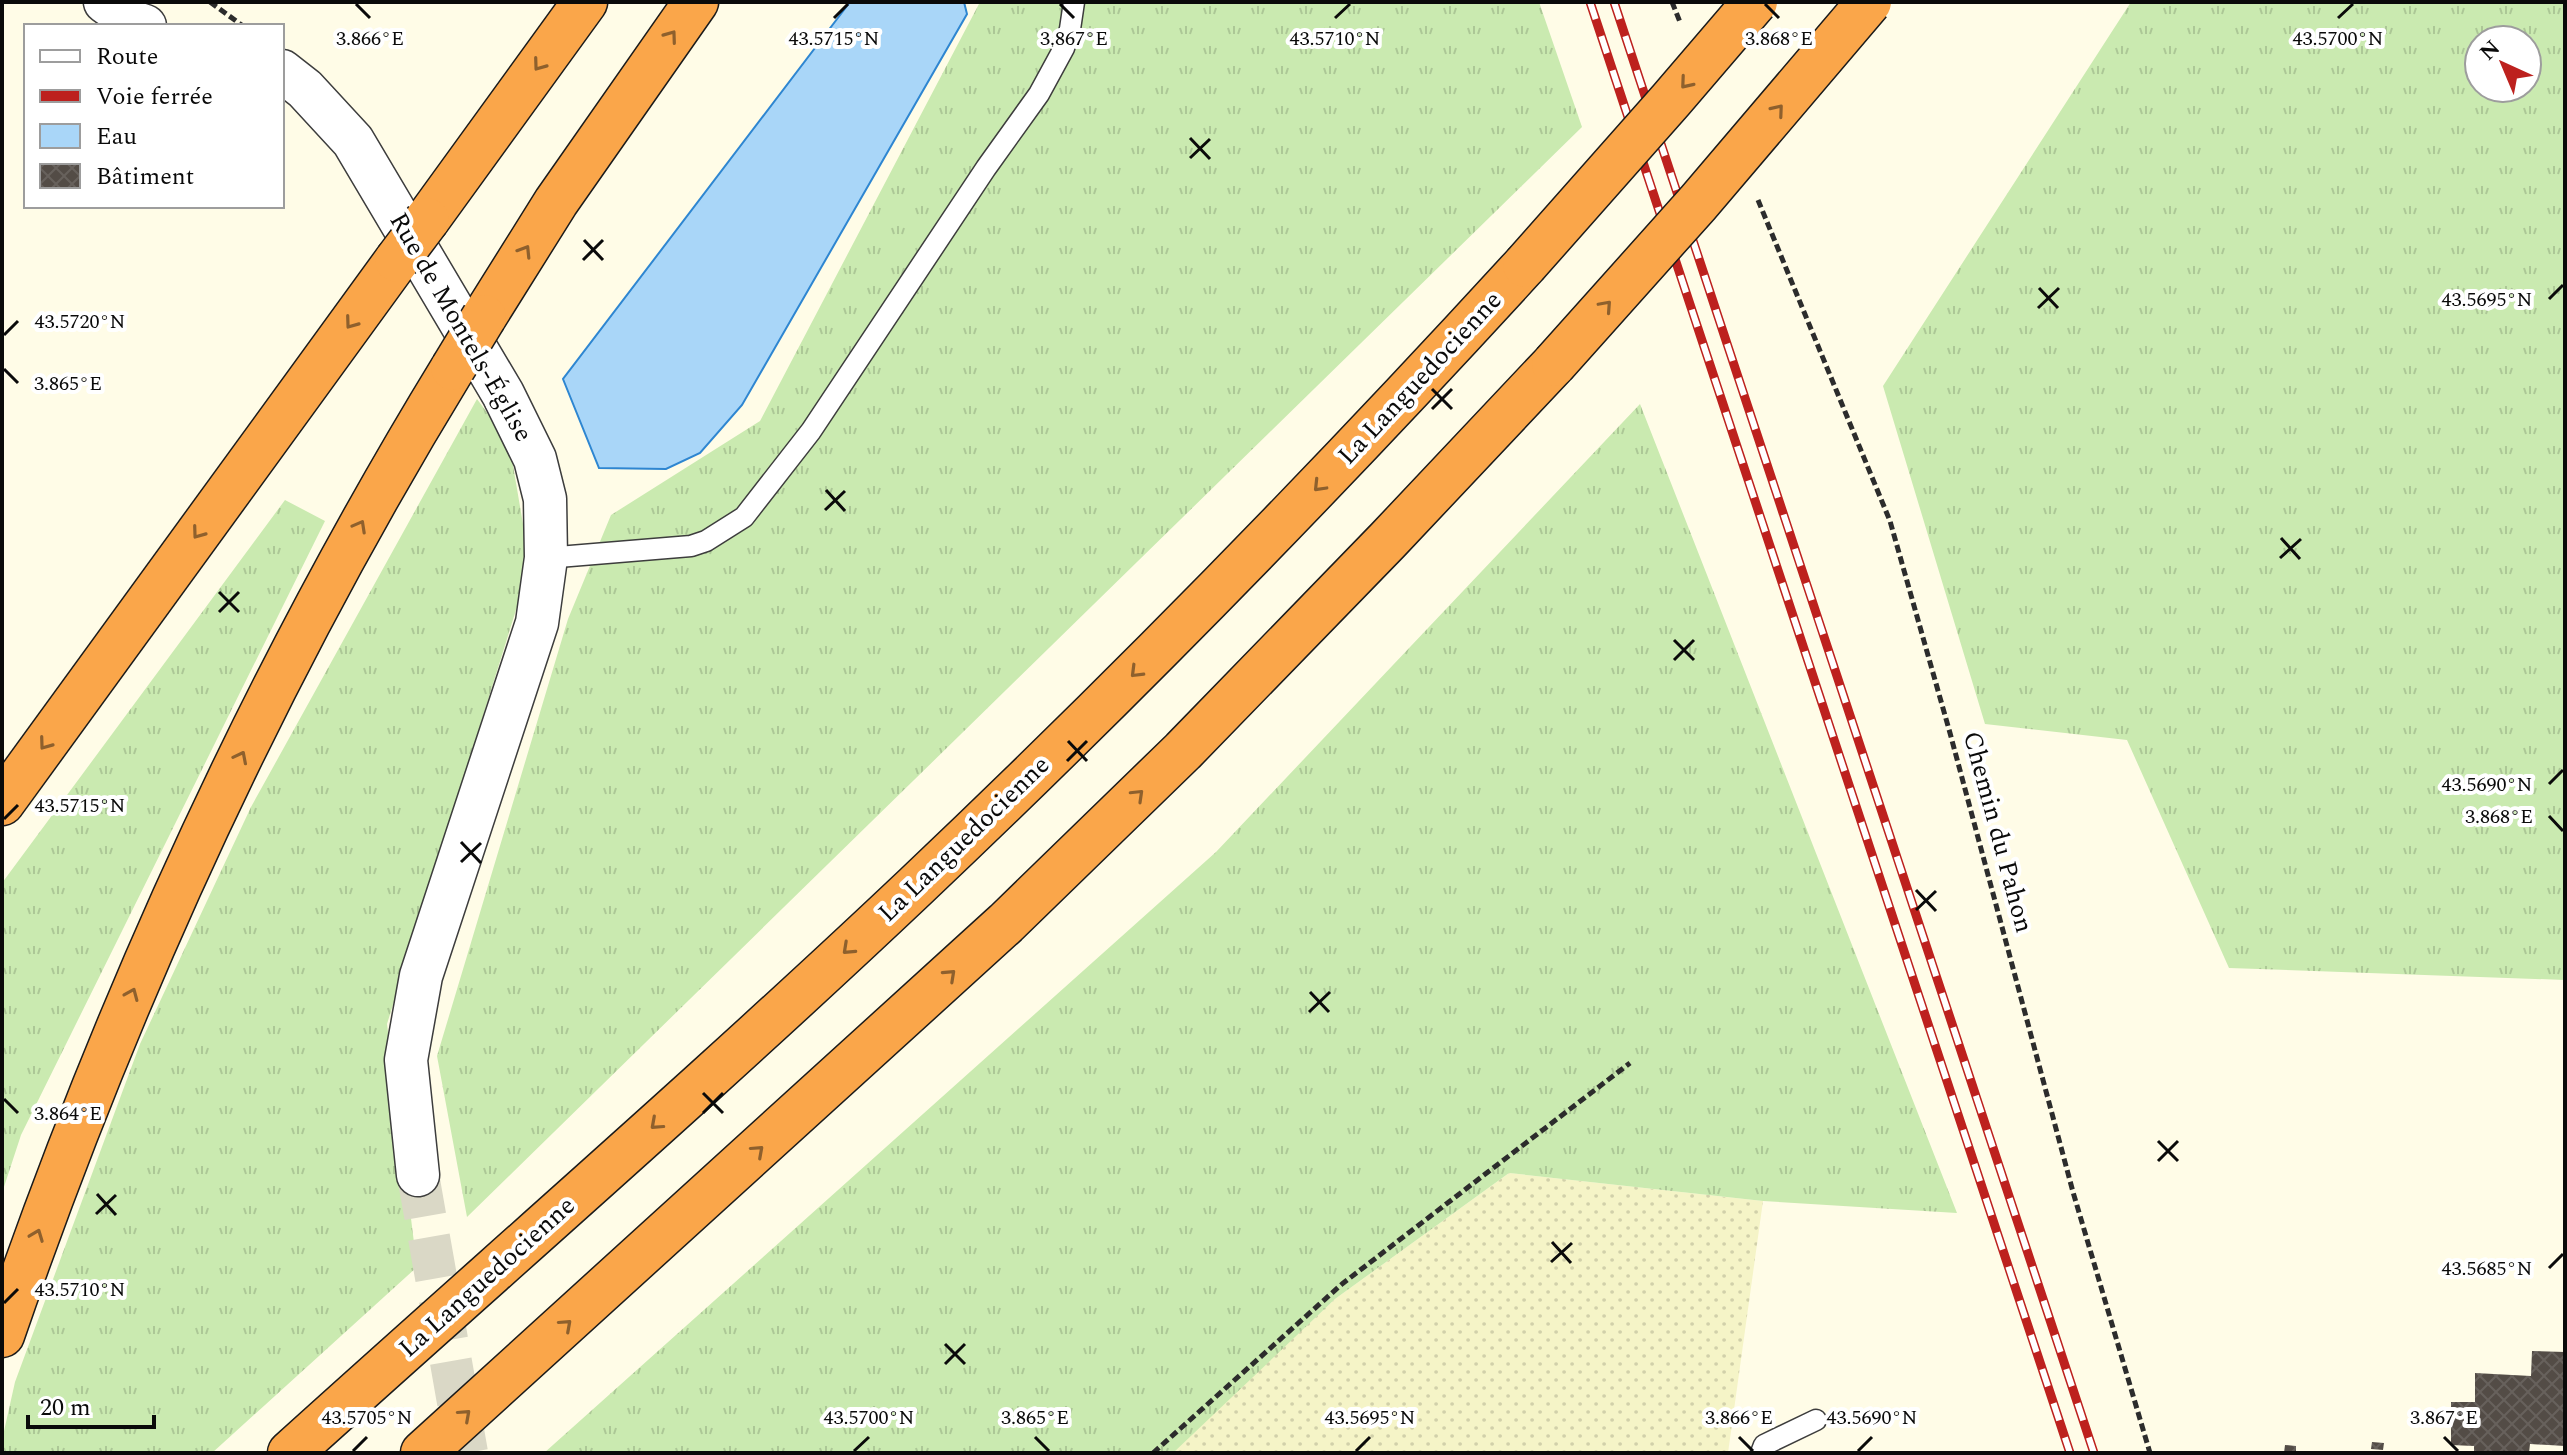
<svg xmlns="http://www.w3.org/2000/svg" width="2567" height="1455" font-family="Spectral,serif">
<style>
.farmland{fill:url(#farmland-dots)}
.grass{fill:url(#grass-tufts);fill-rule:evenodd}
.water{fill:#a9d6f8;stroke:#2e86d1;stroke-width:2}
.building{fill:url(#building-cross-hatch)}
.lines{fill:none;stroke-linecap:round;stroke-linejoin:round}
.street-tunnel{stroke:#dad8c6;stroke-width:42;stroke-dasharray:42 21;stroke-linecap:butt}
.lane-casing{stroke:#3d3d3d;stroke-width:23}
.street-casing{stroke:#3d3d3d;stroke-width:45}
.highway-casing{stroke:#1b1b1b;stroke-width:47}
.path{stroke:#2c2c2c;stroke-width:5;stroke-dasharray:8 4;stroke-linecap:butt}
.lane{stroke:#fff;stroke-width:20}
.street{stroke:#fff;stroke-width:42}
.highway{stroke:#faa64a;stroke-width:44}
.rail-casing{stroke:#bd211e;stroke-width:9}
.rail{stroke:#fff;stroke-width:6;stroke-dasharray:18;stroke-linecap:butt}
.highway-bridge-casing{stroke:#1b1b1b;stroke-width:47;stroke-linecap:butt}
.highway-bridge{stroke:#faa64a;stroke-width:44}
.oneway{stroke:#8e602d}
.ticks{fill:none;stroke:#0a0a0a;stroke-width:3}
.labels{text-anchor:middle;dominant-baseline:central;stroke-width:8;stroke-linejoin:round;paint-order:stroke}
.street-label{font-size:26px;fill:#0a0a0a;stroke:#fff}
.ticks-label{font-size:20px;text-anchor:middle;fill:#0a0a0a;stroke:#fff;stroke-width:8;stroke-linejoin:round;paint-order:stroke}
</style>
<defs>
<pattern id="farmland-dots" width="8" height="8" patternUnits="userSpaceOnUse" patternTransform="scale(2)"><rect width="8" height="8" fill="#f5f4c7"/><path d="M2 2h.1M6 6h.1" fill="none" stroke="#d1d0aa" stroke-width="1.8" stroke-linecap="round"/></pattern>
<pattern id="grass-tufts" width="24" height="20" patternUnits="userSpaceOnUse" patternTransform="scale(2)"><rect width="24" height="20" fill="#caeab0"/><path d="M3 7l-1-3M5 7V3M7 7l1-3M15 17l-1-3M17 17v-4M19 17l1-3" fill="none" stroke="#acc796"/></pattern>
<pattern id="building-cross-hatch" width="8" height="8" patternUnits="userSpaceOnUse" patternTransform="scale(2)"><rect width="8" height="8" fill="#534c46"/><path d="M0 0l8 8M0 8l8-8" fill="none" stroke="#67615c"/></pattern>
</defs>
<rect width="100%" height="100%" fill="#fffce7"/>
<polygon class="farmland" points="1509,1173 1763,1201 1728,1453 1170,1453 1335,1299"/>
<g class="grass">
<polygon points="980,2 1539,2 1582,127 467,1217 437,1056 568,619 611,515 760,421"/>
<path d="M2131,2H2565V980L2229,968L2127,740L1985,724L1883,386ZM2479,40H2527V88H2479Z"/>
<polygon points="477,399 509,442 530,565 387,1024 417,1267 212,1453 2,1453 2,1440 15,1382 140,1044 251,807"/>
<polygon points="1640,404 1957,1213 1763,1201 1509,1173 1335,1299 1173,1453 544,1453 1216,852"/>
<polygon points="285,500 325,521 21,1135 2,1193 2,883"/>
</g>
<polygon class="water" points="850,2 964,2 967,14 742,405 700,453 666,469 599,468 563,379"/>
<g class="building">
<polygon points="2532,1351 2565,1352 2565,1446 2530,1444 2529,1453 2474,1453 2474,1446 2451,1445 2451,1402 2475,1402 2475,1373 2531,1376"/>
<polygon points="2372,1442 2384,1443 2383,1450 2371,1449"/>
<polygon points="2285,1445 2296,1446 2296,1453 2284,1453"/>
</g>
<g class="lines">
<polyline class="street-tunnel" points="418,1175 467,1453"/>
<g class="lane-casing">
<g id="lane">
<polyline points="546,558 691,546 706,541 744,517 811,431 986,168 1039,94 1064,48 1070,29 1074,2"/>
<polyline points="1761,1453 1764,1445 1816,1420"/>
</g>
</g>
<g class="street-casing">
<g id="street">
<polyline points="105,2 133,22 145,26"/>
<polyline points="282,71 305,89 353,141 503,394 535,459 545,499 546,558 537,623 421,976 406,1060 418,1175"/>
</g>
</g>
<g class="highway-casing">
<g id="highway">
<polyline points="427,220 585,2"/>
<polyline points="484,317 556,202 696,2"/>
<polyline points="2,803 397,260"/>
<path d="M2,1335C118,998 267,672 453,368"/>
<path d="M290,1453C499,1264 711,1080 916,886C1126,687 1329,479 1525,265"/>
<polyline points="423,1453 1006,923 1183,751 1388,540 1554,364"/>
</g>
</g>
<g class="path">
<polyline points="210,2 243,26"/>
<polyline points="1672,2 1680,22"/>
<polyline points="1758,200 1890,521 1950,733 2073,1192 2150,1453"/>
<polyline points="1153,1453 1342,1284 1630,1063"/>
</g>
<use href="#lane" class="lane"/>
<use href="#street" class="street"/>
<use href="#highway" class="highway"/>
<g class="rail-casing">
<g id="rail">
<polyline points="1590,2 2070,1453"/>
<polyline points="1614,2 2094,1453"/>
</g>
</g>
<use href="#rail" class="rail"/>
<g class="highway-bridge-casing">
<g id="highway-bridge">
<polyline points="397,260 427,220"/>
<polyline points="1525,265 1671,100 1755,2"/>
<polyline points="1554,364 1698,203 1869,2"/>
<polyline points="453,368 484,317"/>
</g>
</g>
<use href="#highway-bridge" class="highway-bridge"/>
</g>
<defs><path id="oneway-chevron" d="M-2-3.5L2.5 0L-2 3.5" fill="none" stroke-width="1.6" stroke-linecap="round" stroke-linejoin="round" transform="scale(2)"/></defs>
<g class="oneway">
<use href="#oneway-chevron" transform="translate(671 36) rotate(-54)"/>
<use href="#oneway-chevron" transform="translate(539 65) rotate(126)"/>
<use href="#oneway-chevron" transform="translate(1686 83) rotate(130)"/>
<use href="#oneway-chevron" transform="translate(1778 110) rotate(-50)"/>
<use href="#oneway-chevron" transform="translate(525 251) rotate(-58)"/>
<use href="#oneway-chevron" transform="translate(1606 306) rotate(-48)"/>
<use href="#oneway-chevron" transform="translate(351 323) rotate(126)"/>
<use href="#oneway-chevron" transform="translate(1319 486) rotate(134)"/>
<use href="#oneway-chevron" transform="translate(360 526) rotate(-61)"/>
<use href="#oneway-chevron" transform="translate(198 533) rotate(126)"/>
<use href="#oneway-chevron" transform="translate(1136 672) rotate(135)"/>
<use href="#oneway-chevron" transform="translate(45 744) rotate(126)"/>
<use href="#oneway-chevron" transform="translate(241 757) rotate(-63)"/>
<use href="#oneway-chevron" transform="translate(1138 795) rotate(-44)"/>
<use href="#oneway-chevron" transform="translate(848 949) rotate(137)"/>
<use href="#oneway-chevron" transform="translate(950 975) rotate(-43)"/>
<use href="#oneway-chevron" transform="translate(132 994) rotate(-67)"/>
<use href="#oneway-chevron" transform="translate(656 1124) rotate(138)"/>
<use href="#oneway-chevron" transform="translate(758 1151) rotate(-42)"/>
<use href="#oneway-chevron" transform="translate(37 1235) rotate(-69)"/>
<use href="#oneway-chevron" transform="translate(566 1325) rotate(-42)"/>
<use href="#oneway-chevron" transform="translate(465 1415) rotate(-42)"/>
</g>
<path class="ticks" d="M356,4L370,18M1060,4L1074,18M1765,4L1779,18M834,18L848,4M1335,18L1350,4M2338,18L2353,4M1190,138L1210,159M1190,158L1210,139M584,240L603,260M583,260L603,240M2039,288L2058,308M2549,299L2563,285M2038,308L2059,288M4,335L18,321M4,369L18,383M1432,389L1452,409M1432,409L1452,389M826,490L845,511M825,510L845,491M2281,538L2300,559M2280,558L2301,539M219,592L239,612M219,612L239,592M1674,640L1694,660M1674,660L1694,640M1068,741L1087,761M1067,761L1087,741M2549,784L2563,770M2549,816L2563,831M4,819L18,805M461,842L481,863M461,862L481,843M1916,890L1936,911M1916,910L1936,891M1310,992L1329,1012M1309,1012L1330,992M703,1093L723,1113M4,1099L18,1113M703,1113L723,1093M2158,1141L2178,1161M2158,1161L2178,1141M97,1194L116,1215M96,1214L116,1195M1552,1242L1571,1263M1551,1262L1572,1243M2549,1268L2563,1254M4,1303L18,1289M945,1344L965,1364M945,1364L965,1344M1035,1437L1049,1451M1739,1437L1753,1451M2444,1437L2458,1451M353,1451L367,1437M854,1451L869,1437M1356,1451L1370,1437M1858,1451L1872,1437"/>
<g class="labels">
<g class="street-label">
<text transform="translate(461 327) rotate(60)">Rue de Montels-Église</text>
<text transform="translate(1420 378) rotate(-47)">La Languedocienne</text>
<text transform="translate(1998 832) rotate(75)">Chemin du Pahon</text>
<text transform="translate(964 839) rotate(-44)">La Languedocienne</text>
<text transform="translate(487 1277) rotate(-42)">La Languedocienne</text>
</g>
</g>
<g class="ticks-label">
<text x="834" y="45">43.5715°N</text>
<text x="1335" y="45">43.5710°N</text>
<text x="2338" y="45">43.5700°N</text>
<text x="370" y="45">3.866°E</text>
<text x="1074" y="45">3.867°E</text>
<text x="1779" y="45">3.868°E</text>
<text x="2487" y="306">43.5695°N</text>
<text x="80" y="328">43.5720°N</text>
<text x="68" y="390">3.865°E</text>
<text x="2487" y="791">43.5690°N</text>
<text x="80" y="812">43.5715°N</text>
<text x="2499" y="823">3.868°E</text>
<text x="68" y="1120">3.864°E</text>
<text x="2487" y="1275">43.5685°N</text>
<text x="80" y="1296">43.5710°N</text>
<text x="1035" y="1424">3.865°E</text>
<text x="1739" y="1424">3.866°E</text>
<text x="2444" y="1424">3.867°E</text>
<text x="367" y="1424">43.5705°N</text>
<text x="869" y="1424">43.5700°N</text>
<text x="1370" y="1424">43.5695°N</text>
<text x="1872" y="1424">43.5690°N</text>
</g>
<rect width="2567" height="1455" fill="none" stroke="#0a0a0a" stroke-width="8"/>
<rect x="24" y="24" width="260" height="184" fill="#ffffff" stroke="#9d9d9d" stroke-width="2"/>
<rect x="40" y="50" width="40" height="12" fill="#ffffff" stroke="#9d9d9d" stroke-width="2"/>
<text x="96" y="64" font-size="24" fill="#0a0a0a">Route</text>
<rect x="40" y="90" width="40" height="12" fill="#bd211e" stroke="#9d9d9d" stroke-width="2"/>
<text x="96" y="104" font-size="24" fill="#0a0a0a">Voie ferrée</text>
<rect x="40" y="124" width="40" height="24" fill="#a9d6f8" stroke="#9d9d9d" stroke-width="2"/>
<text x="96" y="144" font-size="24" fill="#0a0a0a">Eau</text>
<rect x="40" y="164" width="40" height="24" fill="url(#building-cross-hatch)" stroke="#9d9d9d" stroke-width="2"/>
<text x="96" y="184" font-size="24" fill="#0a0a0a">Bâtiment</text>
<g transform="translate(2503 64) rotate(316)"><circle r="38" fill="#ffffff" stroke="#9d9d9d" stroke-width="2"/>
<path d="M0-6L14 30L0 20L-14 30Z" fill="#bd211e"/>
<text y="-12" font-size="22" font-weight="bold" text-anchor="middle" fill="#0a0a0a">N</text>
</g>
<path d="M28 1415v12h126v-12" fill="none" stroke="#0a0a0a" stroke-width="4"/>
<text x="40" y="1415" font-size="24" fill="#0a0a0a" stroke="#ffffff" stroke-width="6" paint-order="stroke">20 m</text>
</svg>
